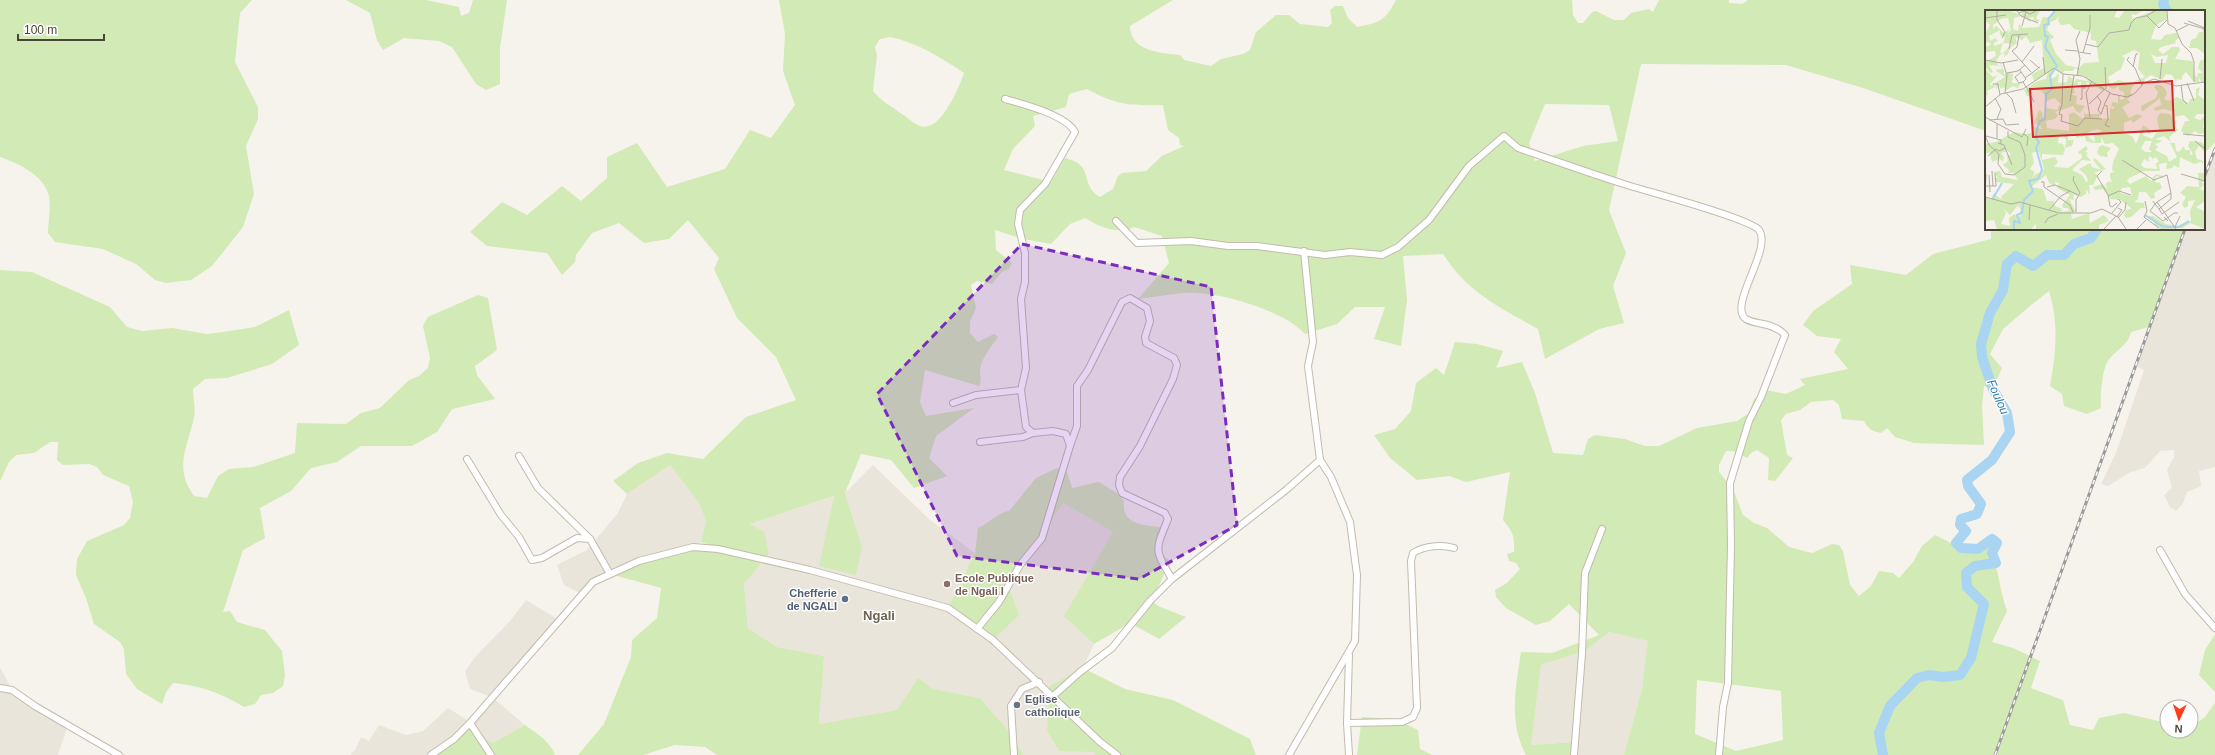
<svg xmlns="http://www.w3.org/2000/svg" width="2215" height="755" font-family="Helvetica,sans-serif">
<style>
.residential{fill:#eae5da}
.green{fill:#d2eab5;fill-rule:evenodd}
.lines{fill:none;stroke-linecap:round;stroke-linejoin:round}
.river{stroke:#a9d4f2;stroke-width:10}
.minor-casing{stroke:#c2bbae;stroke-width:8}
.minor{stroke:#fff;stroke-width:6}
.rail-casing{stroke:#9a9a9a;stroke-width:3}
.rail{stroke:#fff;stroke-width:1.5;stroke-dasharray:4.5;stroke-linecap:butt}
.marked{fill:#7b2cbf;fill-opacity:0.2;stroke:#7b2cbf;stroke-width:3;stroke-dasharray:8 5;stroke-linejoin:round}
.education-dot{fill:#8d6e63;stroke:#fff;stroke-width:1.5}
.service-dot{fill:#5c6f8a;stroke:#fff;stroke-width:1.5}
.worship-dot{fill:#6b7280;stroke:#fff;stroke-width:1.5}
.labels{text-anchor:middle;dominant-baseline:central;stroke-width:3;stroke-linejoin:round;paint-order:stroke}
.education-label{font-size:11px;font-weight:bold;fill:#785e54;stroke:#fff;text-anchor:start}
.service-label{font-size:11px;font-weight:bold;fill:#4e5e75;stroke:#fff;text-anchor:end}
.worship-label{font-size:11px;font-weight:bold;fill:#5b616d;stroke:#fff;text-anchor:start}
.water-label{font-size:12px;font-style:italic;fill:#2e7ab2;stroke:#fff}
.quarter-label{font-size:13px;font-weight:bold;fill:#6e6250;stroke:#fff}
.inset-river{fill:none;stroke:#a9d4f2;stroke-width:2}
.inset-road{fill:none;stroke:#b2ada4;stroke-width:1}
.view{fill:#d62828;fill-opacity:0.15;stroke:#d62828;stroke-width:2}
.inset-edge{fill:none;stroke:#4b4439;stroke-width:2}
</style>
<rect width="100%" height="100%" fill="#f6f3ec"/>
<g class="residential">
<polygon points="2215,149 2215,467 2199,471 2201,486 2187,492 2183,503 2176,511 2170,507 2164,495 2172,488 2167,470 2174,457 2174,450 2160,451 2145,468 2131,472 2108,486 2101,484 2116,453 2144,370 2136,366 2185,229 2204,229 2204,178"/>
<polygon points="670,465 699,503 706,521 701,542 593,582 582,594 564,585 557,565 587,550 618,513 627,494"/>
<polygon points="873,465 930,520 975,553 948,608 1009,588 1063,503 1113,532 1065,616 1094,644 1083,668 1096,755 1024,755 1007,729 980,698 934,689 918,678 898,710 819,724 824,656 777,647 748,628 744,584 769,554 750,524 835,496 819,566 862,547 845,493"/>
<polygon points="526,600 559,620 492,697 525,725 493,743 481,736 435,755 350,755 355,750 361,737 369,741 379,725 406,735 423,731 448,708 470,722 491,697 470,689 465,671 476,656 510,621"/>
<polygon points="1608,632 1649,641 1642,689 1624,755 1570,755 1574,742 1531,745 1541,665 1585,651"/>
<polygon points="0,667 12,690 68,725 58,755 0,755"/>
</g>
<g class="green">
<path d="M0,0H252L240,13L235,62L258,107V119L246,146L254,194L243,227L212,266L191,280L166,283L155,280L136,264L103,249L55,242L48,233C48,222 51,207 49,196C43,174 19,164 0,157Z"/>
<polygon points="346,0 426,0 459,7 461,16 469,13 473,0 507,0 500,48 500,84 486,90 476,84 452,47 439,41 404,38 383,50 377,40 370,13"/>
<path d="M779,0H1173L1130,26C1130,51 1160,53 1180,55L1184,60L1211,66L1221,59L1243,54L1250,50L1256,32L1276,15H1289L1300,24L1328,27L1332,23L1330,10L1335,6H1343L1348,18L1357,27C1379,23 1385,21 1396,0H1572L1573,15L1578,23H1583L1592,12L1596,11L1614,20H1624L1631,13L1649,9L1653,12L1659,0H1729V3L1742,4L1748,0H2215V143L2204,153V11H1986V131L1860,87L1786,65L1641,64L1609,210L1626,253L1613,286L1624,323L1599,329L1545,359L1538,329C1499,307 1468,293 1443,254L1403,256L1407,300L1401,346L1374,339L1385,307H1355L1337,324L1305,334C1283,311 1229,295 1197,293C1178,292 1157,297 1138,299L1169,263L1162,236L1134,227C1118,235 1099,227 1085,218L1070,224L1051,244L1023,239L995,230L996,250L1012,263L1009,269L1002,272L992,284L977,281L971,285L976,308L970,322V333L978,342L994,334L998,337C992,346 981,358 980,370C980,376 982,380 979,386L925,370L920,402L926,416L974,408L936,436L929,458L947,476L914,488L891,460L861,454L845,493L862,547L856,575L819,566L834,496L750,524L764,532L769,554L744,584L748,628L777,647L824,656L819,724L897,710L918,678L934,689L980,698L1007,729L1024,755H717L705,747L675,745L643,755H578L604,724L631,657L632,640L657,618L661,588L610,574L639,561L693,547H715L701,542L706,521L699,503L670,465L627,494L613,481L638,463L667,453L703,459L746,417L796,400L776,357L737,318L714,269L719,258L688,220L669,239L644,243L619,223L592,233L576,255L575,262L562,275L547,253L487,246L470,232L502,202L527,215L562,186L581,201L607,178V157L637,143L667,187L725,169L750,130L771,138L795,105L783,71L785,34ZM890,37C918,43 940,57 964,73C959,87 941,133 920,126C914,124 908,118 902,114C892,107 881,101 873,91L877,55L875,47L880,39ZM1087,89C1116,105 1131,106 1163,105L1168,130L1179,138L1180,145L1184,146L1162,156L1146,171L1122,173L1118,176L1113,189L1100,197C1078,184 1096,165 1065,158L1051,182L1004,170L1013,149L1035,126L1033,116L1066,107L1069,94ZM1545,104L1609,105L1618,141L1583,146L1535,161L1529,143Z"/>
<path d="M1991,229H2185L2149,327L2131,332C2128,346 2115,350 2108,361C2102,369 2100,398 2101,408L2087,414L2064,406L2062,394L2050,386C2056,354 2059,323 2049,291L2030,306L2003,329L1990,354L2002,368L1993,389L1984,386L1982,406L1984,445L1914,443L1895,437L1887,428L1881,433C1872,431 1868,429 1864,421L1842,419L1839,405L1833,400L1811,402L1800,410L1786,414L1781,420L1787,455L1793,458L1775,481L1768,480L1769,458L1757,450L1751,453L1747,458L1734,451H1726L1719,465V472L1733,489L1743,515L1754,523L1767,528L1789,547L1812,553L1832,544L1839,545L1843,551L1850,585L1859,596L1871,586L1879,571L1893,573L1899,578L1913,562L1922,546L1935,535L1961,548L1978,549L1992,539L1997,543L1992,554C1999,572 2000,592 2007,611L1992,642L2013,648L2040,661L2031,688L2063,700L2070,725L2093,730L2099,718L2124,713L2167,723V731H2191V727L2205,717L2215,703V755H1624L1642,689L1648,641L1609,632L1585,651L1541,665L1531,745L1574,742L1570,755H1526C1508,722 1516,687 1521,652L1552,653L1599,635L1569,604L1550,621L1536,625L1506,608L1496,597L1495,590L1507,583L1520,569L1516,563L1509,561L1507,554L1514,552C1515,537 1513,532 1503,520L1510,472L1466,482L1449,476L1417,480L1390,458L1374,435L1395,429L1411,411L1416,383L1436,368L1444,375L1455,342L1477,344L1503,351L1496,368L1522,362L1535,393L1553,453L1583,455L1588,439L1595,435L1625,439L1645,446H1659L1697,428L1737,421L1749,413L1754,399L1765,390L1786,394L1805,385L1800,379L1848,369L1834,352L1841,339L1817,336L1803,325L1813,311L1852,284L1850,265L1906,275L1933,254L1991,239ZM1697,680L1781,691L1783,740L1736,751L1695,734Z"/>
<path d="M0,270L32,272L110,307L127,327L142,331L172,328L207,334L223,332L255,327L289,310L299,345L272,364L227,378L205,379L193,389C193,398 196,408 194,417C188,447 173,467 194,496L207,498L218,476L229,469L253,467L295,453L297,423L346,424L361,413L380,408L409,380L419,376L428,368L430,358L423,326L428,317L478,295L488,298L497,350L475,366L477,375L495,399L452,409L437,432L412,446H361L337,462L311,468L291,491L260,508L265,538L243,550L223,612L230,611L237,622L265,630L282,651L285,675L283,686L273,693L261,695L255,704L244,707C219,692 201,686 173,683L166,692L162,704L137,689L126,674L124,649L120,642L94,624L86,598L76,575L77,559L87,541L124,525L130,518L133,502L129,486L103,475L97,467L89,464L63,465L57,460L58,442H50L34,453L16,455L9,462L0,481Z"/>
<path d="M1057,468L1067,472L1072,488L1099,482L1120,495L1124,501C1121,524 1142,525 1160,527L1163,533C1158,551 1158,552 1173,563L1167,568L1152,601L1158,606L1186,617L1159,639L1130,623L1094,644L1064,616L1113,532L1063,503L1009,588L1019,615L993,640L948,608L975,553L978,528C989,523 999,512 1009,511L1036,478Z"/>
<polygon points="2215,634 2215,692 2199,675 2205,650"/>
<polygon points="1083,668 1125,689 1173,700 1250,739 1256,755 1096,755 1094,752 1059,751 1047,730 1050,686"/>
<polygon points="1362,717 1395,719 1418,730 1420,749 1432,755 1357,755"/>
<path d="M470,723L481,736L493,743L525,725C536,733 550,741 555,755H435Z"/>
</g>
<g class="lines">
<g class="river">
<polyline points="2164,0 2163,4 2167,11"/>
<polyline points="1883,755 1879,733 1890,706 1917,678 1929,675 1943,677 1960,675 1971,658 1984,604 1967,587 1966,573 1975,566 1996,563 1992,553 1997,543 1992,539 1978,549 1961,548 1956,543 1966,531 1960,525 1961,519 1977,514 1981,504 1968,486 1967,480 1992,460 2010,432 2007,413 1993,389 1982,357 1981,344 1990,313 2003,290 2007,264 2016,256 2033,266 2047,255 2064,255 2074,244 2091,238 2097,229"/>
</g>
<g class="minor-casing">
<g id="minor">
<path d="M1116,221L1137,243L1191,241L1228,246H1257L1325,255L1350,252L1382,255L1398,247L1429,220L1469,166L1504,136L1518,148C1553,160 1589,173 1624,184C1645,191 1749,218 1759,230C1773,249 1727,306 1746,319C1754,324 1767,323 1775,328C1779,329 1782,332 1785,335L1761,397L1749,421L1730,483L1731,545L1728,683L1723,707L1719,755"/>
<polyline points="953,403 976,395 1021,390"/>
<polyline points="980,442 1023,437 1033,433"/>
<path d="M1070,446L1077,426V386L1088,370L1122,302L1130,298L1147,308L1150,321L1145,337L1146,343L1174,358L1177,365L1173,379L1140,446L1120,477L1119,485L1122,493L1165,513L1168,519C1155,551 1154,549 1172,579"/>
<polyline points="519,456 538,488 590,539 610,574"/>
<polyline points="467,459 501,515 519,537 532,560 542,558 577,538 590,539"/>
<polyline points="2160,550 2185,594 2215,628"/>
<path d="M977,629L999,602L1020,565L1042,538L1070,446L1066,434L1053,431L1033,433L1026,427L1021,390L1026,368L1021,299L1025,282V253L1018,224L1020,210L1045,184L1075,132C1066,115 1023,104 1005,99"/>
<polyline points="0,688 12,690 35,706 119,755"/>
<polyline points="1052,697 1080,672 1112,648 1150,601 1172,579 1286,490 1320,460"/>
<polyline points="470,723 491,755"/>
<path d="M1347,723L1402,722L1413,717L1417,708L1411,561L1413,553C1424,546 1441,544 1454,548"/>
<polyline points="431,755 454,739 470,723 593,582 639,561 693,547 718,549 810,570 948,608 993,640 1100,742 1117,755"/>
<polyline points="1014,755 1011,706 1022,689 1039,682"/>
<polyline points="1289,755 1355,641 1357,575 1350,522 1331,477 1320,460 1308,366 1313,342 1304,251"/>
<polyline points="1349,755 1347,723 1349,655"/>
<polyline points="1574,755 1582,654 1585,573 1602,529"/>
</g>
</g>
<use href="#minor" class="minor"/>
<g class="rail-casing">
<g id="rail">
<polyline points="2204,178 2215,149"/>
<polyline points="1995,755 2185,229"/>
</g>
</g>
<use href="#rail" class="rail"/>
</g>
<path class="marked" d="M1022,244L1211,287L1237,525L1139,579L957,556L877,394Z"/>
<circle class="education-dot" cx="947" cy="584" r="4"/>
<circle class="service-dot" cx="845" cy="599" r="4"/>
<circle class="worship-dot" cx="1017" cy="705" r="4"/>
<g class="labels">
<g class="education-label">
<text x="955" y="578">Ecole Publique<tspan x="955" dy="13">de Ngali I</tspan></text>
</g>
<g class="service-label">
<text x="837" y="593">Chefferie<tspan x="837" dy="13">de NGALI</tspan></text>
</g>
<g class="worship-label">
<text x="1025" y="699">Eglise<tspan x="1025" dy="13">catholique</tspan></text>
</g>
<g class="water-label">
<text transform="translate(1998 397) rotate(66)">Foulou</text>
</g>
<g class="quarter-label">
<text x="879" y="615">Ngali</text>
</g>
</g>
<g transform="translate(1985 10)">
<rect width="220" height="220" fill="#f6f3ec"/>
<path d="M0,1H25L36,5L39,1H55L51,8L55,11L52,12L48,10L49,7L43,8L47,11L45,12L36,6L29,8L28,19L33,21L34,14L38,18L54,17L58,7L64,8L68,1H132L129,7L134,8L139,1H157L151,5L147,4V9L168,1H182V9L171,15L166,29L176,30L180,25L191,23L194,28L190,31L191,33L176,37L173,40L178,44L187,37H194L195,40L190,49L208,51L209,63L212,68L213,63H218L213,58L215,51L220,49V72H216L214,67V72H209L201,62L197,66V70L192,69L191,72L187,65L181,64L177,70L166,65L160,69L157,75L150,72L145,82L148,85L142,89L145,92L148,91L137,97L144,108L152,104L158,106L148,113L146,110L139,113V122L148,127L151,134L158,115L168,122L164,124L159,120L158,125L167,129L174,119L172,108L175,103L185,104L191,112L190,116L193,120L184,127L186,132L179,126L170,129L178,131L170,134L173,137L170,140L182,146L184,152L192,147L185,133H190L191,141L194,142L199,136L200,140H205V145L208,144L203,136L205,131L216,132L220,135V142L214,136L210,142L212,149L218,151V154L216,152L209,154L195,147L194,158L189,155L187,158L181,159L182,153H179L174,154L175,161H159L144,168L142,171L145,174L161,166L166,171L171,164L178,166V168L171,166L170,172L175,173L177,178L169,183L170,188L166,189L161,182H154L153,189L149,192L159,193L160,198H156L146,207L141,208L139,205L141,200L146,199L145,197L135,190L125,189L118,179L110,180L108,177L117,174L124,179L120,174L124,171L127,173L125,167V163L129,162L127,160L128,152L134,139L128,133L120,134L116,127V133H107L101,131L100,126L92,128L88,123L83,126V130H89L87,136L80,138L81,130L78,125L74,127L73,133L78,134L80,139L78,145L57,144V150L70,147L73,152L69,157L83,158L97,148L96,143L94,144L93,142L101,136L103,139L100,142L103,143L101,145L106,151L97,150L87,160L97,165L101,172L103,171L101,165L94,159L105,153L107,157L116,160L108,150L110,148L121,159L109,163L113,165L108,175H104L105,182L102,192L104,184L101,179V184L96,187L88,184L89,190L84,189L91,202L86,204L87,209L104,203L105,213L119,205L124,211L114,215V219H51V214L46,219H12L9,210L0,211V187L7,190L8,184L12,182L10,185L18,190L16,187L29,174L11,172L9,168H13L9,162L15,161L17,167L33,170L28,163H23L24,160L18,155L23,151L22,145H26L23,141L16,143L19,147L18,152L15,149L7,152L5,143H0V134L11,132L29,122L42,124L46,123L48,117L57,119L54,113L53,117V114H49L54,100L57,102L58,108L61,98L72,100L74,95L78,96L69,88L60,92V85L55,80H47L46,87L42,86L39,80L53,71L61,69L63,63L49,71L47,65L43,66L59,58L57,30L45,33L41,26L37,30L30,27L32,33L25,38L23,44L19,47L20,43L15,45L11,51L13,56L16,55L19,61V65L22,62L28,64L27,73H36L33,78L28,76L22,80L18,77L15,79V75L11,79L10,73L20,67L10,60L17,59L16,56L4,55L8,62L6,63L0,57V52L11,46L10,41L0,42V36H4L6,33L0,32V24L5,15L0,10ZM74,5L73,11L76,15L85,14L89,19L106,23V30L111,31L114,52L99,53L94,58L81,55L71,44L65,30L69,27L62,20L65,12L71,10ZM23,8L26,20L22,24L25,19L19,23L11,16L8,19V15L16,9ZM15,20V25L20,27L18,33L27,34L17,44L15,42L18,33L9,36V33L13,31L10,28L5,31L4,26ZM149,40L155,43L153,59L160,67L144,74L134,70L125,74L123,67L136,59L140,48L137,46ZM166,44L172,47L183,45L181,53H170ZM90,58L93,60L92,66L99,65L102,69L105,67L102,71L91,69L89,73V69L83,66L82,72L73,73L74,63L69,68L63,69L70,59L78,64L79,61H88ZM93,72H96V78H100L102,72L118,81L120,76L115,72L128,79L134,76V80L139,82V89L135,90V86H133V93L127,92L126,97L129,96V99L125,98V108L116,109L114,107L116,104H100L99,102V108H96L89,102L84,104V121L62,118L61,111L70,109L73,105L70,102L88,96L91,101L95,103L100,96L91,94L92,86L85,84L90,83L88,75H93ZM112,119L117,121L109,126L110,132L100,124ZM160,131H167L164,139L167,142H160L156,138ZM50,142H54L59,159L57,164L52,163L47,168L50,162L45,159L49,153L47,143ZM166,146L167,149L171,147L174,152L171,153L172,159L159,158L156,155L159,149L165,152L163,148ZM61,165L64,173L68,175H71L70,172L74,173L72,178L85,185L77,195L78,198H83L84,201L76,202L77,199L70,196L69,191H62L58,179L46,177ZM145,177L147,186L135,183L137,178ZM33,195L36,200L34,203L38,204L33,207L29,204L24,208L25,216L16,214L21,203L19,199L25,205ZM220,17V44L212,38H204L206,30L211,28L214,22H218L217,18ZM1,60L8,67L13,65L5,74L7,76L8,73L10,77L2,81L3,84L0,87ZM171,75H176L181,80L182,84L179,89L184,91L192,87L204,93L205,89L211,88V79L215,77L213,85L220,90V104H212L209,108L215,110L220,106L218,118L220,117V129L219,123L214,124L210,121L203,126L196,121L200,111H205L199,105L189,107V102L179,99L170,101L169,98L176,95L175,88L157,102L156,96L171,88L173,82L169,77ZM117,135L126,138L122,143L123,147L115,146L112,143L114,137ZM220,157V171L217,172L219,175L214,179L220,181V191L211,197L220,202V219L205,213L198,218L176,219L170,215L168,209L159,206H168L181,214L192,216L206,211L205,201L210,190L203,191V196L200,198L197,194L201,187L195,183L202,176L214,177L213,163H219Z" fill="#d2eab5" fill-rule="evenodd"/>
<path class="inset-river" d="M7,190L17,173M160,205L177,216L184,217H194L204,211M29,219V211L35,213L32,205L37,203L39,190L48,181L44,171L53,169L57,160L51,138L54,132L51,128L52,119L55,111L60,109L61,84L67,79L65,66L72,56L60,37L63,27L60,26L59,15L64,14L63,9L70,1"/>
<path class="inset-road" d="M12,1V10L20,22L17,28M32,1L36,6L53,13M182,1L183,14L190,18L197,34L206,43L209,52V72M34,3L39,1L45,4L51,1M162,6L174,18L182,10M0,8L21,5M203,11L220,18M199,13L220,19M37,16L41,2M191,21L203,15M34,25L32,37L27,41L46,62M100,34L113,37L124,23L144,20L146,13L151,8L161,6L170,1M24,39L27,25L43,24M80,40L93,41M94,42L106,44M98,43L105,18V5M58,47L60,64M144,47L142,50L150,58L157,75M0,50L16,53L33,50M45,50L54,58M18,52L22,66L20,83M37,52L49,36M120,57L121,79M148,57L151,44H153M34,59L41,69L38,72L41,77M70,59L78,64L98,66L127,84L142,87L149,84L159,73L169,69L191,76L220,72M36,62L30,67L34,73L38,72M22,63L33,61L40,55M78,64L77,94L74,104L77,105L76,111L93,116L100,108L117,109M92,66L95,49L91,30L95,21M40,68L55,57M175,69L177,49M202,73L209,91M8,74H13L15,85M196,75L198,90L202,94M41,76L49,92M21,83L27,89L31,103M125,83L119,95L122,96L123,109L120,115L125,117M112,86L116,92L113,100L116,104L119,96M10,88L16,99L12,109M95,89H97V78H101M85,91L89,65M104,94L120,79M0,97L16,84L38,79L69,58M0,107L37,127L41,119M105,107L101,83L107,71M4,110L18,109L21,115L34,114M12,114V128M39,124L43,127L42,136M198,124L220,126M0,125L4,135L14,144L13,154L20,164L29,165L40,157V145L35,132L23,127V121M1,126L16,130V134M210,131L220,139M13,133L19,135L27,155M3,146L11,139L14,141L20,138M137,150L169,170L182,165L186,183L172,192L191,219M7,161L8,176M117,161L112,166L123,185L125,196L127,197L132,193M196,164L220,171M4,165L5,182M89,166L88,170L95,183L91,190V202M56,172H59V177L85,195L88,202M0,176H11L10,163M62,177L70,175L85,181M0,185L1,164M123,186L134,181L146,185M0,187L26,194L35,192L74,203H106L117,199L133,207L141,219M160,191L162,201L159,207L174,218M172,192L170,194L174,199L186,189V183M174,199L177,204L194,192M64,200L76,186L85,181L93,185M165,201L178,211L181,209L179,207M165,201L170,194L168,191M127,203L136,192L133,189M132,207L137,200L133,198M133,208L140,200L141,192M44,210L45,195M183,211L181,209L189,203H193M60,213L63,208L73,204M190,217L195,206M119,219L131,206M152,219L161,210"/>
<path class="view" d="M187,71L189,120L48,127L45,79Z"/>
<rect width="220" height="220" class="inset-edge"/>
</g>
<g transform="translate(2179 719) rotate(183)"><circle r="19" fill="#ffffff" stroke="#b7b4b0"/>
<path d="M0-3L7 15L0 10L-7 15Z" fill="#fc3f1d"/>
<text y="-6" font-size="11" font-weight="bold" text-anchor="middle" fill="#4b4439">N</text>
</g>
<path d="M18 34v6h86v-6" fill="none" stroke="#4b4439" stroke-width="2"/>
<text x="24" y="34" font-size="12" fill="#4b4439" stroke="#ffffff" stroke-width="3" paint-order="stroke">100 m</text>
</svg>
